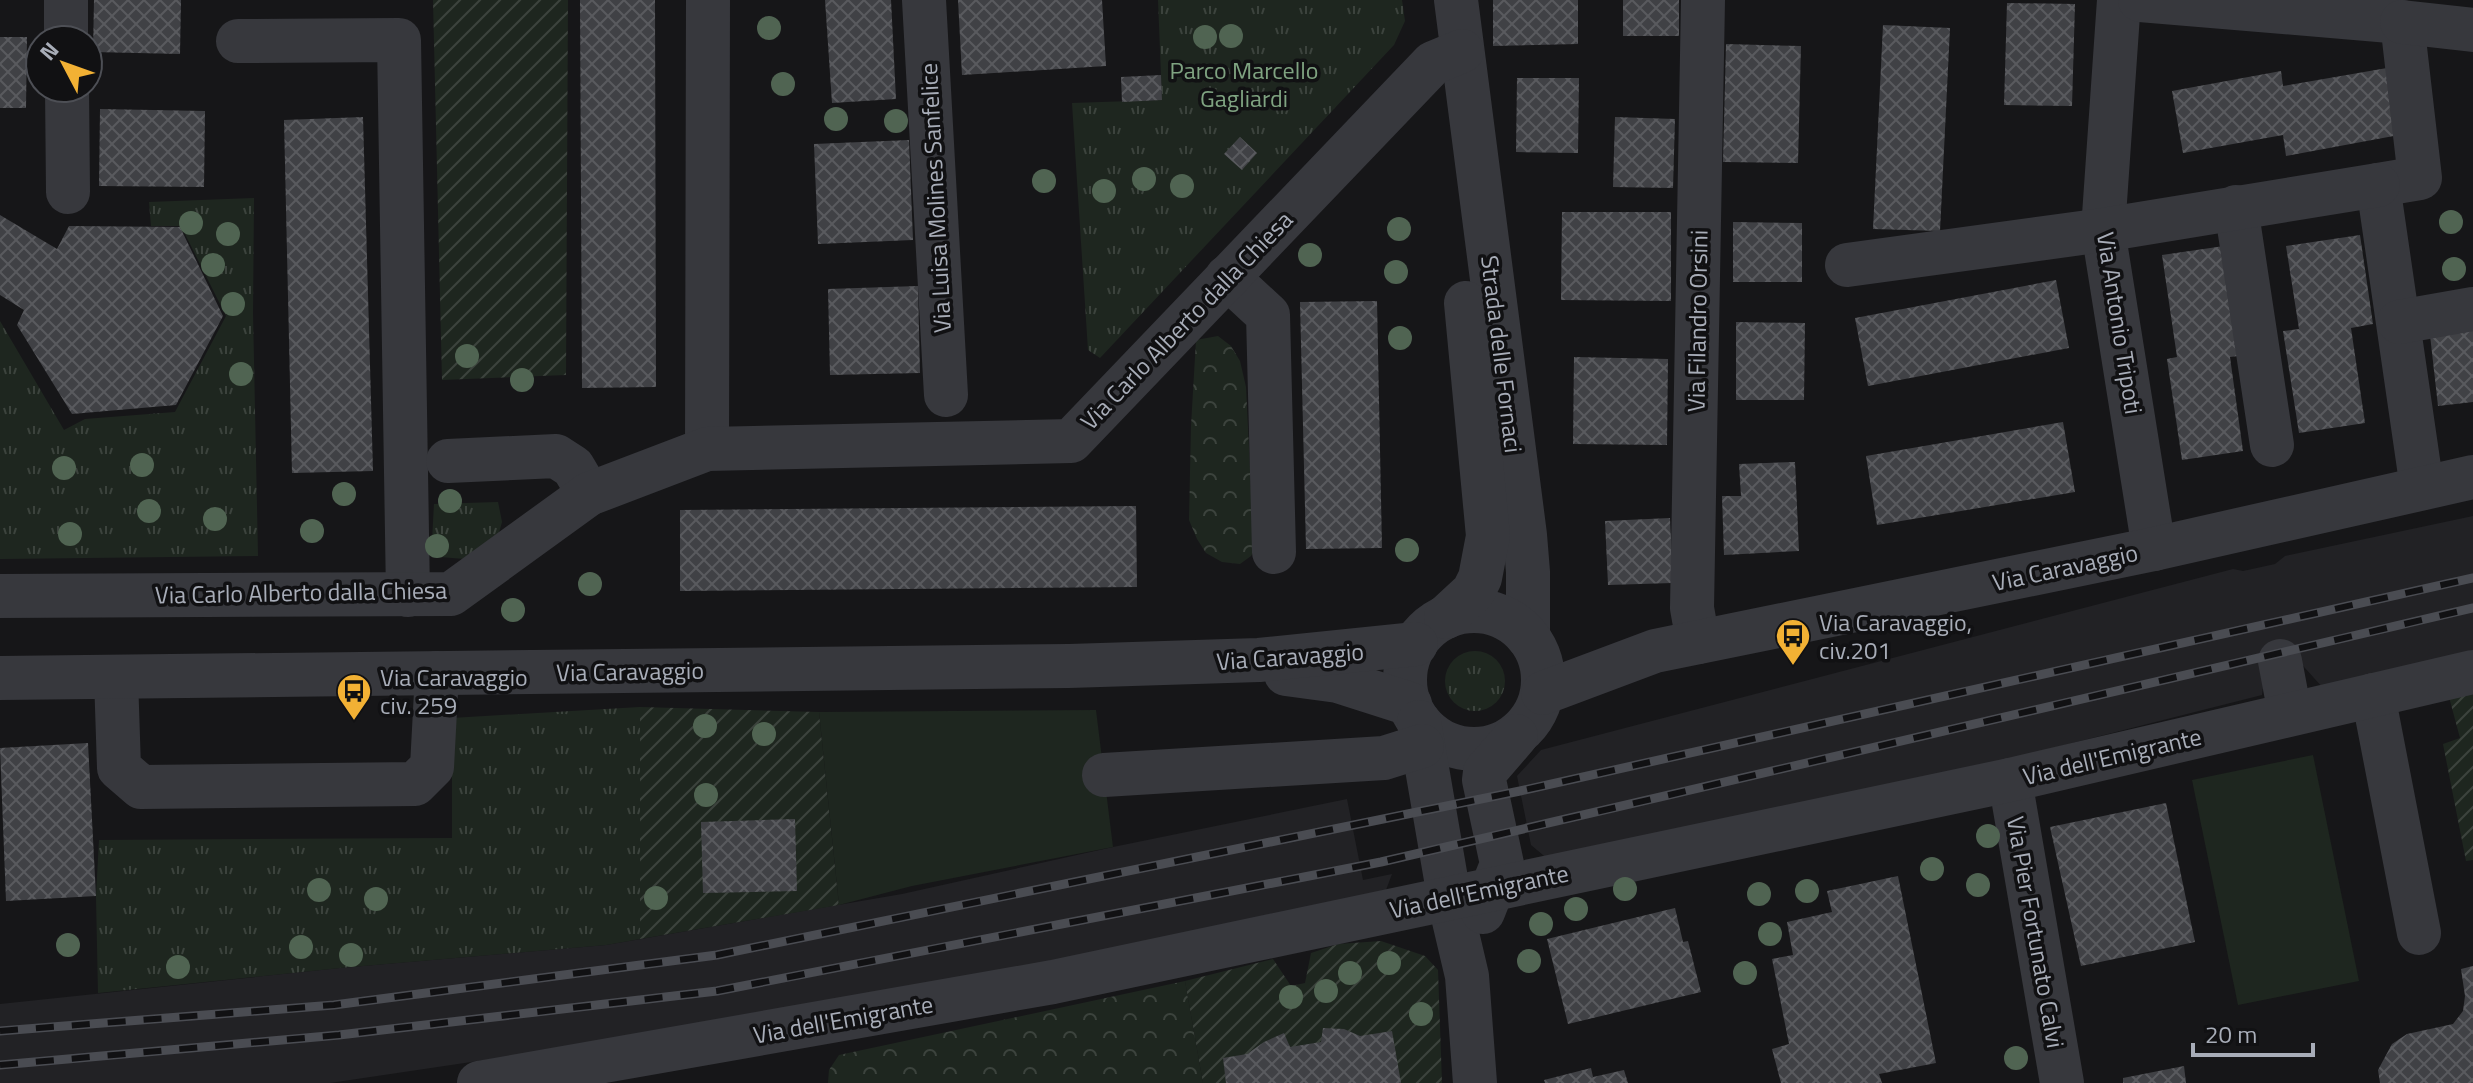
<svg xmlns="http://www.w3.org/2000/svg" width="2473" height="1083" font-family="'Titillium Web',sans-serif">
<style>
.built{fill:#222225}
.grass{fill:url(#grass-tufts)}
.forest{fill:url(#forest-crowns)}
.garden{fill:url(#garden-furrows)}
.pitch{fill:#1e261f}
.building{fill:url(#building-cross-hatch)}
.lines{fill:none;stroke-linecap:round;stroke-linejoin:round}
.minor{stroke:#37383d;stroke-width:44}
.rail-casing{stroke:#4a4c52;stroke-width:9}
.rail{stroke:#111113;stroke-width:6;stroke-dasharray:18;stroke-linecap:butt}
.tree{fill:#506452}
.labels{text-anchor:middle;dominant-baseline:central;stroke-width:7;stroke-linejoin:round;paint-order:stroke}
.park-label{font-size:24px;fill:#7fa381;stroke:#111113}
.street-label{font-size:24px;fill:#a8adb8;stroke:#111113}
.poi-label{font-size:24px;fill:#a8adb8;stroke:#111113;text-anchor:start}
</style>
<defs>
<pattern id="grass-tufts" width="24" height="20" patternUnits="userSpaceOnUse" patternTransform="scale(2)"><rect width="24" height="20" fill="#1e261f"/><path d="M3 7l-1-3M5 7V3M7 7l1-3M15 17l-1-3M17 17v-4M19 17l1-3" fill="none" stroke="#3c433d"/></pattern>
<pattern id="forest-crowns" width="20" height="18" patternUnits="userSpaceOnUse" patternTransform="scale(2)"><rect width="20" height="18" fill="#1e261f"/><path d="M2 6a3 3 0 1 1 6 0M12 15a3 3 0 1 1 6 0" fill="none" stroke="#3c433d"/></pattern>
<pattern id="garden-furrows" width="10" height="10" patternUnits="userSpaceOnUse" patternTransform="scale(2)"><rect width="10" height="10" fill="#1e261f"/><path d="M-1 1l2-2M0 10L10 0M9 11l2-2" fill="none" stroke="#3c433d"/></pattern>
<pattern id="building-cross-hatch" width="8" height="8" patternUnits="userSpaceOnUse" patternTransform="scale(2)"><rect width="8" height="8" fill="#404145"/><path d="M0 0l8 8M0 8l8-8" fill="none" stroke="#595a5e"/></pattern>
</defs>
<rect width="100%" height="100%" fill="#161618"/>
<g class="built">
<polygon points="2473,516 2473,650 2323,688 2296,658 2266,665 2262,695 1990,764 1549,860 1531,845 1517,776 1541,750 2233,569 2243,571 2275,564 2285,556"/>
<polygon points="1347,799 1363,880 1392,874 1383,898 866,1003 330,1083 0,1083 0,1004 340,968 606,945 902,894 1113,847"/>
</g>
<g class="grass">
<polygon points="1158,0 1402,0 1405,21 1394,45 1100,358 1088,350 1072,103 1162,100"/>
<polygon points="254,198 253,313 258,556 0,559 0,321 64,430 85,419 175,412 226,316 181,226 151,226 149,202"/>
<polygon points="498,502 502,522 498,536 465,559 440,557 432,542 434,504"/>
<circle cx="1475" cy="681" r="30"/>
<polygon points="640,707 640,939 606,945 340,968 98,993 96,896 99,840 452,838 452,718"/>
</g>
<g class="forest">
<polygon points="1218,336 1231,346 1240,361 1246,387 1251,489 1260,540 1251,556 1240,564 1222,562 1206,553 1197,539 1189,520 1191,426 1196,340"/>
<polygon points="1185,981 1203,1083 828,1083 829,1070 839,1055"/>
</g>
<g class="garden">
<polygon points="433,0 568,0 566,375 442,380"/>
<polygon points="2473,692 2473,860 2466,861 2443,744 2460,738 2449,697"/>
<polygon points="640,707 819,712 839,905 640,939"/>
<polygon points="1381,941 1425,956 1438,970 1442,1083 1203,1083 1185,981 1273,959 1291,986 1305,983 1311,953 1338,944"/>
</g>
<g class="pitch">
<polygon points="1096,710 1113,847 912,886 839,905 819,712"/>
<polygon points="2313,755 2359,981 2238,1005 2192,780"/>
</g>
<g class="building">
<polygon points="94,0 181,0 180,54 93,52"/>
<polygon points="580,0 655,0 656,387 582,388"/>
<polygon points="825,0 891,0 896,99 832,103"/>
<polygon points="958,0 1102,0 1106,66 962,75"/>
<polygon points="1493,0 1578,0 1578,44 1493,46"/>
<rect x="1623" y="0" width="56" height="36"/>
<polygon points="2007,3 2075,4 2072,106 2004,105"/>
<polygon points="1883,25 1950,28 1940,231 1873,229"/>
<polygon points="0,37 27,37 26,108 0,108"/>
<polygon points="1726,44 1801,46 1798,163 1723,162"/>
<polygon points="2387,68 2399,135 2286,156 2283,135 2183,153 2172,91 2281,71 2283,86"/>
<polygon points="1161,75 1162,100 1122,102 1121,77"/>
<polygon points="1517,78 1579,78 1578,153 1516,152"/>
<polygon points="100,109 205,111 204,187 99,186"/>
<polygon points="363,117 373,471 292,473 284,120"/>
<polygon points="1615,117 1675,119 1673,188 1613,187"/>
<polygon points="1240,137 1257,153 1242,170 1224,154"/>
<polygon points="909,140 913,240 818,244 814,144"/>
<polygon points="1562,212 1671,212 1671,301 1561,300"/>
<polygon points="0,215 57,249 69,226 180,227 223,316 176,405 72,414 17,325 24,310 0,295"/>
<polygon points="1733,222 1802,223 1802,282 1733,282"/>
<polygon points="2360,235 2373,324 2351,328 2365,423 2299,433 2283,331 2299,329 2286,246"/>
<polygon points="2231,245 2247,355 2230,357 2243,451 2182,460 2167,359 2177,357 2162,255"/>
<polygon points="2056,280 2069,348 1868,386 1855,318"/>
<polygon points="918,286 920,373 830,375 828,289"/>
<polygon points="1377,301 1382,548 1306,549 1300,302"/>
<polygon points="1736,322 1805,323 1804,400 1736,400"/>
<polygon points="2473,330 2473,402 2438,406 2430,335"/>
<polygon points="1574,357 1668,359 1667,445 1573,444"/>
<polygon points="2063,422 2075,492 1877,525 1866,456"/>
<polygon points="1795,462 1799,551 1724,555 1722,496 1741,496 1739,464"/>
<polygon points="1136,506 1137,587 680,591 680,510"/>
<polygon points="1670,518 1673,583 1608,585 1605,521"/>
<polygon points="88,743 96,896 6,901 0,748"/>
<polygon points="2166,803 2195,942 2081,966 2050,827"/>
<polygon points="795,819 797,891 703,893 701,822"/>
<polygon points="1898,876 1936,1063 1879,1074 1882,1083 1781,1083 1772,1049 1789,1044 1772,959 1793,955 1787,922 1832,912 1827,891"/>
<polygon points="1675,908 1683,942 1688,941 1701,992 1568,1024 1547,939"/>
<polygon points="2473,966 2473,1083 2380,1083 2378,1070 2392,1044 2407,1034 2453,1024 2463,1011 2465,996 2461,969"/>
<polygon points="1323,1028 1344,1029 1360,1036 1392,1031 1401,1083 1226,1083 1223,1058 1247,1054 1264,1042 1284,1033 1290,1047 1321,1042"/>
<polygon points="2184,1066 2186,1083 2123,1083 2123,1078"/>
<polygon points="1591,1068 1593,1077 1624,1070 1628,1083 1545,1083 1544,1080"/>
</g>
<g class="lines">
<g class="minor">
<polyline points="66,0 66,40"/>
<polyline points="924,0 946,395"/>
<polyline points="1456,0 1525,535 1528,572 1528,637"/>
<polyline points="2119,0 2103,230 2154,549"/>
<polyline points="2140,0 2402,22 2420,178 2378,185 2422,488"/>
<polyline points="2402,22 2473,30"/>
<polyline points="238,41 399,40 408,595"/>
<polyline points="67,88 68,192"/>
<polyline points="2236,207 2272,445"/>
<polyline points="1847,265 2103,230 2378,185"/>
<polyline points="1227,277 1268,315 1274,552"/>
<polyline points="2399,322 2473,309"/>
<polyline points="707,449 708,0"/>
<polyline points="448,461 556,456 573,467 589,494"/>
<polyline points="0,596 451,594 589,494 707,449 1071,441 1433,63 1462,51"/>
<circle cx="1474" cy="680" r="69"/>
<polyline points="1446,617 1473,592 1480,578 1488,536 1466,303"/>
<polyline points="1698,642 1692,608 1703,0"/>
<polyline points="2280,661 2290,714"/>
<polyline points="1286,674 1338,681 1410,704"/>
<polyline points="116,677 119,768 141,787 415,784 432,767 437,673"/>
<polyline points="0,678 1069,666 1259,660 1416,644"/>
<polyline points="1543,693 1655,651 2154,549 2473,477"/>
<polyline points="2373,695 2419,933"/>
<polyline points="1419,722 1451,908 1467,976 1475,1083"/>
<polyline points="1104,775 1384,758 1422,746"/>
<polyline points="2010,780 2062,1083"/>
<polyline points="1483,912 1502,864 1484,780 1485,772 1516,736"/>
<polyline points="479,1083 1053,982 2010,780 2473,672"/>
</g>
<g class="rail-casing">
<g id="rail">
<polyline points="0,1031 334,1005 717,955 1520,791 2473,578"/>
<polyline points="0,1065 339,1035 717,991 1381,862 2473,608"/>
</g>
</g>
<use href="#rail" class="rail"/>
</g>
<g class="tree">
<circle cx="769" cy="28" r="12"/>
<circle cx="1231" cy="36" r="12"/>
<circle cx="1205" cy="37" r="12"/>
<circle cx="783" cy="84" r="12"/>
<circle cx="836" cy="119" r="12"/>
<circle cx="896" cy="121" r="12"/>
<circle cx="1144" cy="179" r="12"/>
<circle cx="1044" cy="181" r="12"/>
<circle cx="1182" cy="186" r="12"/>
<circle cx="1104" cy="191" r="12"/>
<circle cx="2451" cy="222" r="12"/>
<circle cx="191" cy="223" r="12"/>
<circle cx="1399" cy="229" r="12"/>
<circle cx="228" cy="234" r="12"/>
<circle cx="1310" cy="255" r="12"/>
<circle cx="213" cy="265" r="12"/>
<circle cx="2454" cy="269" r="12"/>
<circle cx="1396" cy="272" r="12"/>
<circle cx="233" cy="304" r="12"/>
<circle cx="1400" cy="338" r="12"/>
<circle cx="467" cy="356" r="12"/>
<circle cx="241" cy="374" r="12"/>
<circle cx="522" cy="380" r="12"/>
<circle cx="142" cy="465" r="12"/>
<circle cx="64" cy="468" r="12"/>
<circle cx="344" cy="494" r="12"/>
<circle cx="450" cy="501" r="12"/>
<circle cx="149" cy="511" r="12"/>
<circle cx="215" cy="519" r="12"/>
<circle cx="312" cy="531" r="12"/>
<circle cx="70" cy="534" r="12"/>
<circle cx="437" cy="546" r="12"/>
<circle cx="1407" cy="550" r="12"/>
<circle cx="590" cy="584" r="12"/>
<circle cx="513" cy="610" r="12"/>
<circle cx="705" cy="726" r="12"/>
<circle cx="764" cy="734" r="12"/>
<circle cx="706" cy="795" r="12"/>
<circle cx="1988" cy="836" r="12"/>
<circle cx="1932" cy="869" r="12"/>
<circle cx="1978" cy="885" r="12"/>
<circle cx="1625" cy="889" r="12"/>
<circle cx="319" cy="890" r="12"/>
<circle cx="1807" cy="891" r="12"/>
<circle cx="1759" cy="894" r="12"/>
<circle cx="656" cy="898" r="12"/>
<circle cx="376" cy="899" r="12"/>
<circle cx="1576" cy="909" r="12"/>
<circle cx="1541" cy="924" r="12"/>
<circle cx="1770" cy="934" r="12"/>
<circle cx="68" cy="945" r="12"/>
<circle cx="301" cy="947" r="12"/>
<circle cx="351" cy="955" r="12"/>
<circle cx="1529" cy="961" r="12"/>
<circle cx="1389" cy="963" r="12"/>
<circle cx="178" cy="967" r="12"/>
<circle cx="1350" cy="973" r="12"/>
<circle cx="1745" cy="973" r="12"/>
<circle cx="1326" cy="991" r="12"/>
<circle cx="1291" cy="997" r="12"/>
<circle cx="1421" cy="1014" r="12"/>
<circle cx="2016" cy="1058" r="12"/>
</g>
<defs>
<g id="bus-pin" transform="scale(1.8)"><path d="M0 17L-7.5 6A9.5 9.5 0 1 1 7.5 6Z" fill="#f2b134" stroke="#111113"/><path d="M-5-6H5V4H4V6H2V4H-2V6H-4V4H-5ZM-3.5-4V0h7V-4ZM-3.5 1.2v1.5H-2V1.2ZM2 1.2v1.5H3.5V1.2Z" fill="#111"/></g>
</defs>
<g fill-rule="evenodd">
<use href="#bus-pin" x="1793" y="636"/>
<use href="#bus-pin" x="354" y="691"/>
</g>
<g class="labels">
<g class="park-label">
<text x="1244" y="70">Parco Marcello<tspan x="1244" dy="28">Gagliardi</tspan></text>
</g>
<g class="street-label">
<text transform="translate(935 198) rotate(-93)">Via Luisa Molines Sanfelice</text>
<text transform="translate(1186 320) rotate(-46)">Via Carlo Alberto dalla Chiesa</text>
<text transform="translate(1697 321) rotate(-89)">Via Filandro Orsini</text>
<text transform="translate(2120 323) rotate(81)">Via Antonio Tripoti</text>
<text transform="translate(1502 354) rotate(83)">Strada delle Fornaci</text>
<text transform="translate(2065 567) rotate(-12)">Via Caravaggio</text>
<text transform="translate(301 592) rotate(-1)">Via Carlo Alberto dalla Chiesa</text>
<text transform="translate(1290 656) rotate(-4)">Via Caravaggio</text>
<text transform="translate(630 671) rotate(-1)">Via Caravaggio</text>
<text transform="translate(2112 756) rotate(-13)">Via dell'Emigrante</text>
<text transform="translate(1479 891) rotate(-12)">Via dell'Emigrante</text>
<text transform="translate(2036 932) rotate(80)">Via Pier Fortunato Calvi</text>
<text transform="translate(843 1019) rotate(-10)">Via dell'Emigrante</text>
</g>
<g class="poi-label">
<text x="1819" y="622">Via Caravaggio,<tspan x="1819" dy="28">civ.201</tspan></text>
<text x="380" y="677">Via Caravaggio<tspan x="380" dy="28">civ. 259</tspan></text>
</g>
</g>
<g transform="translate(64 64) rotate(311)"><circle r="38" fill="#111113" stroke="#4d4f55" stroke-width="2"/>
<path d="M0-6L14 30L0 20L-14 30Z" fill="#f2b134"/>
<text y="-12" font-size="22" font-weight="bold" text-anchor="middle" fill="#a8adb8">N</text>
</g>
<path d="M2193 1043v12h120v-12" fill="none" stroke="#a8adb8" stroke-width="4"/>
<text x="2205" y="1043" font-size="24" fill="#a8adb8" stroke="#111113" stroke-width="6" paint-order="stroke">20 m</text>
</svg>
